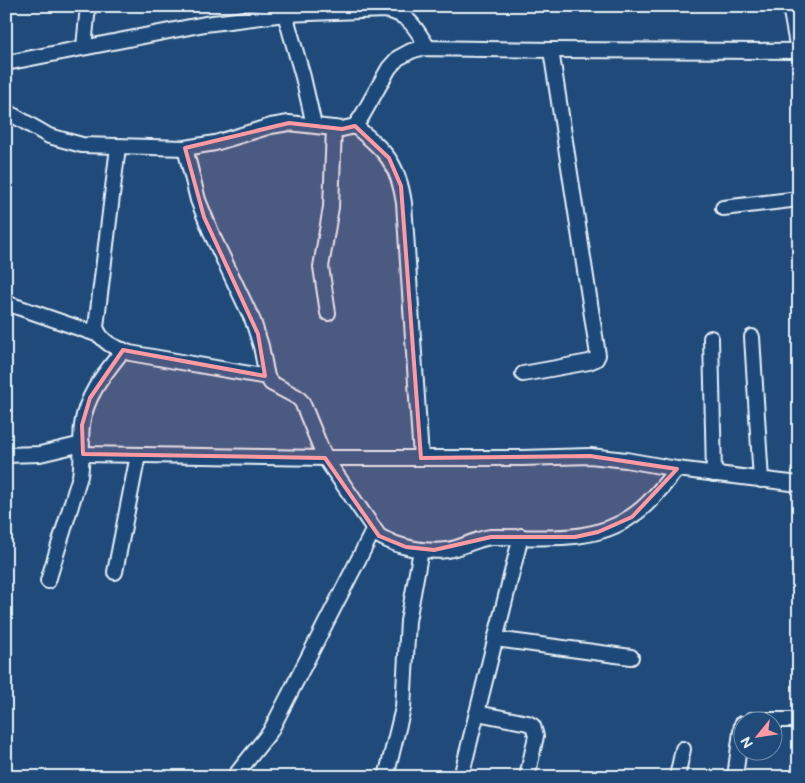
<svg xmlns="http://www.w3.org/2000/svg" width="805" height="783" font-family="'Balsamiq Sans',sans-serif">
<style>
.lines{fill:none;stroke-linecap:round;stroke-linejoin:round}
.street-casing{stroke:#e8f1f8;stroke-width:18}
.street{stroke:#1f4a7a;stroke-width:14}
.marked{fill:#ff9aa2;fill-opacity:0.2;stroke:#ff9aa2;stroke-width:4;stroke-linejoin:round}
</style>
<rect width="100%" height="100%" fill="#1f4a7a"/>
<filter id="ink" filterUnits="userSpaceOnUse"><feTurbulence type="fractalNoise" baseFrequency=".02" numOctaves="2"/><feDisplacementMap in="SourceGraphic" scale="10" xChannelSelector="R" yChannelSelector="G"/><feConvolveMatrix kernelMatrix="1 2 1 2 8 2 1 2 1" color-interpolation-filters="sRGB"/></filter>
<g filter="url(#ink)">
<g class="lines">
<g class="street-casing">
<g id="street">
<polyline points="790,6 799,56"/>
<polyline points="285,14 303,77 314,125"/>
<polyline points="84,47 88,6"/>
<path d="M6,63L205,24L285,14L385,10C410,14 416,29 428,48"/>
<polyline points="6,111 49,136 82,145 185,148 215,143 271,126 289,123 342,129 355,126 362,116 389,68 398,58 411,51 421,48 551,50 799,51"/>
<path d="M355,126C385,151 398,162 404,203L421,458"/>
<path d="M118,147L96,327C101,343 116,348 130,353L267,377"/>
<path d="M185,148L198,200L213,237L253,321L261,346L267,377L271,383L297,397L302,402L325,458L379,536C398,547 424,553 447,550C462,548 475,539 491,537C538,536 592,545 632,516C650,504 663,486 677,469"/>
<polyline points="723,208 799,199"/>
<polyline points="6,303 99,335"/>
<polyline points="328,313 321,267 331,207 334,128"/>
<polyline points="752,337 761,480"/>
<polyline points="711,338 714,474"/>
<polyline points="523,374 589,362 596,359 598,355 551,50"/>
<polyline points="83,454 325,458 522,458 590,456 626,460 677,469 799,484"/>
<polyline points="6,455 40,454 82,444"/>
<polyline points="115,572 138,455"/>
<path d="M48,581L80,476C83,459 80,442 82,425C86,395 105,373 123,350"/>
<polyline points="495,639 631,657"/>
<polyline points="477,713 528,723 533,726 536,736 527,777"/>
<polyline points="751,720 799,720"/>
<polyline points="234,777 270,732 374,529"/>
<polyline points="386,777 403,708 408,621 421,550"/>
<polyline points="461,777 521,536"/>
<polyline points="677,777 683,749"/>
<polyline points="735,777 742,724"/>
</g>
</g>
<use href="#street" class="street"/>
</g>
</g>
<path class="marked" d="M289,123L342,129L355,126L389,158L401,186L421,458L590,456L677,469L632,517L598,532L575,537H491L434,550L406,547L379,536L325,458L83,454L82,425L90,398L123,350L265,376L258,334L204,217L185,148Z"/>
<rect width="805" height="783" fill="none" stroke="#1f4a7a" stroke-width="25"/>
<rect x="12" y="12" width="780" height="758" fill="none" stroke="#e8f1f8" stroke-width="2" filter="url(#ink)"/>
<g transform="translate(758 736) rotate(240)"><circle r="24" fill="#1f4a7a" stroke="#6f8dac"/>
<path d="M0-4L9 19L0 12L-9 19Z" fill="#ff9aa2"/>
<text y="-8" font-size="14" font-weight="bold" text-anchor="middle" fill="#e8f1f8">N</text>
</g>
</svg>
